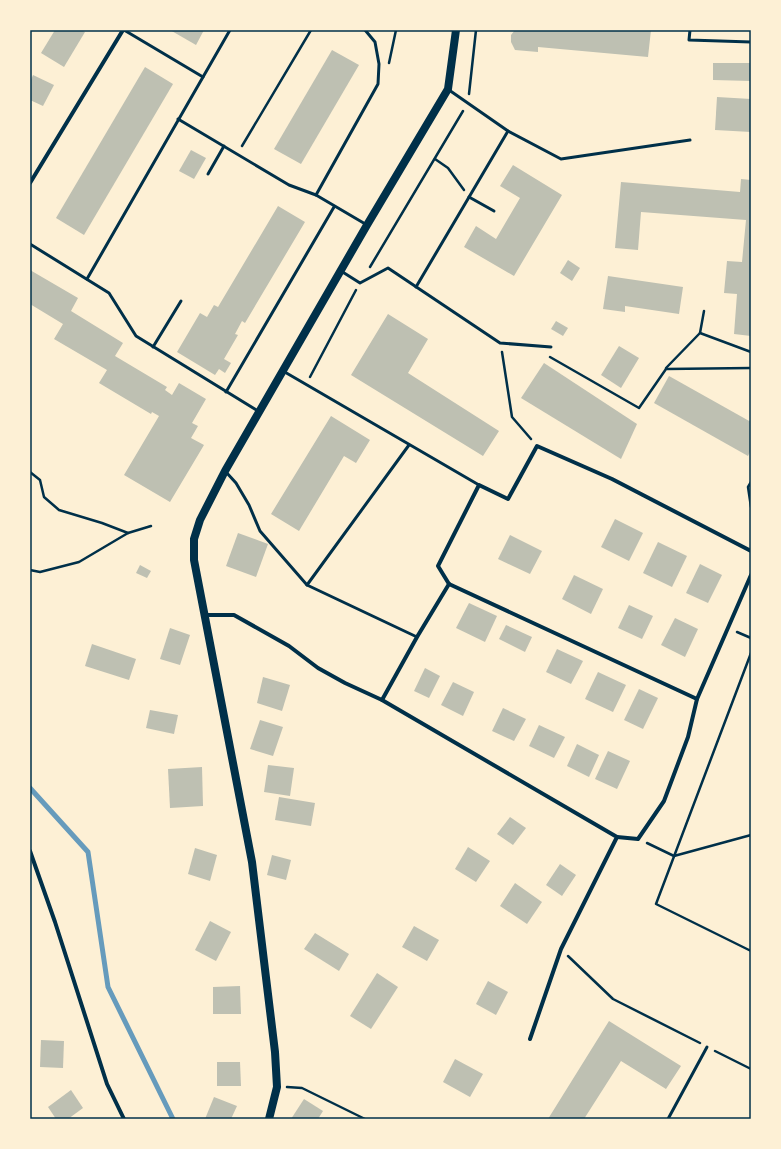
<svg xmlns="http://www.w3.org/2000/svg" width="781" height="1149" font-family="'Golos Text',sans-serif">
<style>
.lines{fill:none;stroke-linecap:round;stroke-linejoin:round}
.stream{stroke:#669bbc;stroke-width:5}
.building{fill:#bec0b2}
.path{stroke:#003049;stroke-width:2.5}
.service{stroke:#003049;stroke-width:3}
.minor{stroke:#003049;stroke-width:4}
.secondary{stroke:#003049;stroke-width:8}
.neatline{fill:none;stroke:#003049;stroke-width:1.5}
</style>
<rect width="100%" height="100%" fill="#fdf0d5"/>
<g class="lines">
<polyline class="stream" points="30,788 88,852 108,987 173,1119"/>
</g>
<g class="building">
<polygon points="55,30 81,30 85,32 64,67 41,53"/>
<polygon points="170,30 204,30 196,45"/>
<polygon points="515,30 651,30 648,57 538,47 538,52 515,50 511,42 511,35"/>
<polygon points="332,50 359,65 301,164 274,149"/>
<polygon points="713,63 751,63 751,81 713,80"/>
<polygon points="145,67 173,84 84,235 56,218"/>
<polygon points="33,75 54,85 43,106 30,100 30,82"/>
<polygon points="717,97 751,99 751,132 715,130"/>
<polygon points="191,150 206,158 194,179 179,171"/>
<polygon points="513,165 562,195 514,276 464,247 476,226 496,239 520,198 500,186"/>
<polygon points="741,179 751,180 751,336 734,334 737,294 724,293 727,261 742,262 746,220 641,212 638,250 615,248 621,182 740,192"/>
<polygon points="278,206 305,222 245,323 242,321 235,334 238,335 224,359 231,363 225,373 219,369 215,375 177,352 200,313 207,317 214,305 218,307"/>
<polygon points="568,260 580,268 572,281 560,273"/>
<polygon points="30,270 78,298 71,311 123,343 115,356 167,387 165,390 172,395 179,383 206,399 192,423 198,426 191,438 204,445 170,502 124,475 159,416 152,412 151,414 99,383 107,370 54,339 63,324 30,304"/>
<polygon points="608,276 683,287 679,314 625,306 625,312 603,309"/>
<polygon points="388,314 428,339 408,373 499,431 483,456 351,375"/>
<polygon points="556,321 568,328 563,336 551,329"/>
<polygon points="619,346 639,358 621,388 601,375"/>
<polygon points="544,363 637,424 621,459 521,398"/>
<polygon points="669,376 751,422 751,450 748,456 654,403"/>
<polygon points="331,416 370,440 356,463 344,456 299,531 271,514"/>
<polygon points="615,519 643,533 629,561 601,547"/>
<polygon points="238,533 268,544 256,577 226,566"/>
<polygon points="510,535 542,551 530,574 498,559"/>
<polygon points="658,542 687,556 672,587 643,573"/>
<polygon points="700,564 722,575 708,603 686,593"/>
<polygon points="140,565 151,571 147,578 136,573"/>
<polygon points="574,575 603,589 591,614 562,599"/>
<polygon points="469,603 497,616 485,642 456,628"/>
<polygon points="629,605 653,616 642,639 618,628"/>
<polygon points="675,618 698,629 685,657 661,645"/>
<polygon points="506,625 532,637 525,652 499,639"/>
<polygon points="170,628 190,635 180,665 160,659"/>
<polygon points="92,644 136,659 129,680 85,666"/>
<polygon points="557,649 583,661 571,684 546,672"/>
<polygon points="425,668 440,676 429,698 414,691"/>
<polygon points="598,672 626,685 613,712 585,699"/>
<polygon points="263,677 290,685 282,711 257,703"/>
<polygon points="453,682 474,692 463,716 441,705"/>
<polygon points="639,689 658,698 643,729 624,720"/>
<polygon points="503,708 526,719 514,741 492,731"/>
<polygon points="150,710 178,715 174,734 146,728"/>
<polygon points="260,720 283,727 273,756 250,749"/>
<polygon points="539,725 565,737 554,758 529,746"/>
<polygon points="577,744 599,755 589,777 567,766"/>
<polygon points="608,751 630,761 617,789 595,779"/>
<polygon points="268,765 294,768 290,796 264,792"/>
<polygon points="202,767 203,806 170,808 168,769"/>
<polygon points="279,797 315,803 311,826 275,820"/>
<polygon points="510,817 526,828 513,845 497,834"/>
<polygon points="468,847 490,861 476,882 455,869"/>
<polygon points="195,848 217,855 210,881 188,874"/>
<polygon points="272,855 291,860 286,880 267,875"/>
<polygon points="560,864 576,875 562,896 546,885"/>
<polygon points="515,883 542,902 527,924 500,906"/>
<polygon points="210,921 231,932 216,961 195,950"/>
<polygon points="414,926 439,940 427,961 402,947"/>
<polygon points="315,933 349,954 339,971 304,949"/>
<polygon points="377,973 398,987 371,1029 350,1016"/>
<polygon points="488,981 508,992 496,1015 476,1004"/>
<polygon points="240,986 241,1014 213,1014 213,987"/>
<polygon points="609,1021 681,1066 666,1089 621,1061 584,1119 548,1119"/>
<polygon points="41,1040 64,1041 63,1068 40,1067"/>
<polygon points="455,1059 483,1074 470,1097 443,1082"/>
<polygon points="217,1062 240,1062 241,1086 217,1086"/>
<polygon points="71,1090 83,1108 68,1119 56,1119 48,1107"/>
<polygon points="214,1097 237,1106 231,1119 205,1119"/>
<polygon points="304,1099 323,1111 318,1119 291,1119"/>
</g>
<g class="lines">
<g class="path">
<polyline points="389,63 396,30"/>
<polyline points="469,94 476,30"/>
<polyline points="242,146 311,30"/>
<polyline points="435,159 448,168 464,190"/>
<polyline points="370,267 463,111"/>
<polyline points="700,333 704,311"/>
<polyline points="502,352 512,417 531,439"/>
<polyline points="550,357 639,408 666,369 751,368"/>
<polyline points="666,368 700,333 751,352"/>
<polyline points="310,377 356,290"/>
<polyline points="30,472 40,480 44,497 59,510 102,523 128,533"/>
<polyline points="751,482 748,487 751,507"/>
<polyline points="30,570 40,572 79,562 128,533 151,526"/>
<polyline points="737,632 751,638"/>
<polyline points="751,653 656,904 751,951"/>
<polyline points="647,843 674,856 751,835"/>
<polyline points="568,956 613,999 700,1043"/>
<polyline points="715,1051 751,1069"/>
<polyline points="287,1087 302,1088 365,1119"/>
</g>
<g class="service">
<polyline points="124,30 203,77"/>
<polyline points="365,30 375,42 379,64 378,84 316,195 367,225"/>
<polyline points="690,30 689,40 751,42"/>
<polyline points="449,90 508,131 561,159 690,140"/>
<polyline points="178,119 289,185 316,195"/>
<polyline points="208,174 224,146"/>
<polyline points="469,197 494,211"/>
<polyline points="30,244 109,293 136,336 258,411"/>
<polyline points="341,271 360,283 388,268 500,343 551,347"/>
<polyline points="87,279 230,30"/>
<polyline points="416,287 508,131"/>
<polyline points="153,347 181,301"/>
<polyline points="283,371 479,485"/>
<polyline points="226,392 334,207"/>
<polyline points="226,472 236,483 249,505 260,531 307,585 417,637"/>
<polyline points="307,585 409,445"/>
<polyline points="668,1119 707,1047"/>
</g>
<g class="minor">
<polyline points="30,183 123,30"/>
<polyline points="449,584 438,566 479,485 508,499 537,446 612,479 751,551"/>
<polyline points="449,584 697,699"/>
<polyline points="204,615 234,615 289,646 318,668 345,683 382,700 617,837 561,949 530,1039"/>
<polyline points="382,700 417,637 449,584"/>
<polyline points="617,837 638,839 664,801 688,737 697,699 751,575"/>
<polyline points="30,851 55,922 107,1084 124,1119"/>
</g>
<polyline class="secondary" points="269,1119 277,1087 275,1052 252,862 194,560 194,539 200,520 225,471 367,225 448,89 456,30"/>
</g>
<rect width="781" height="1149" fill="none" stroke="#fdf0d5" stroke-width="62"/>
<rect x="31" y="31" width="719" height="1087" class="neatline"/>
</svg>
